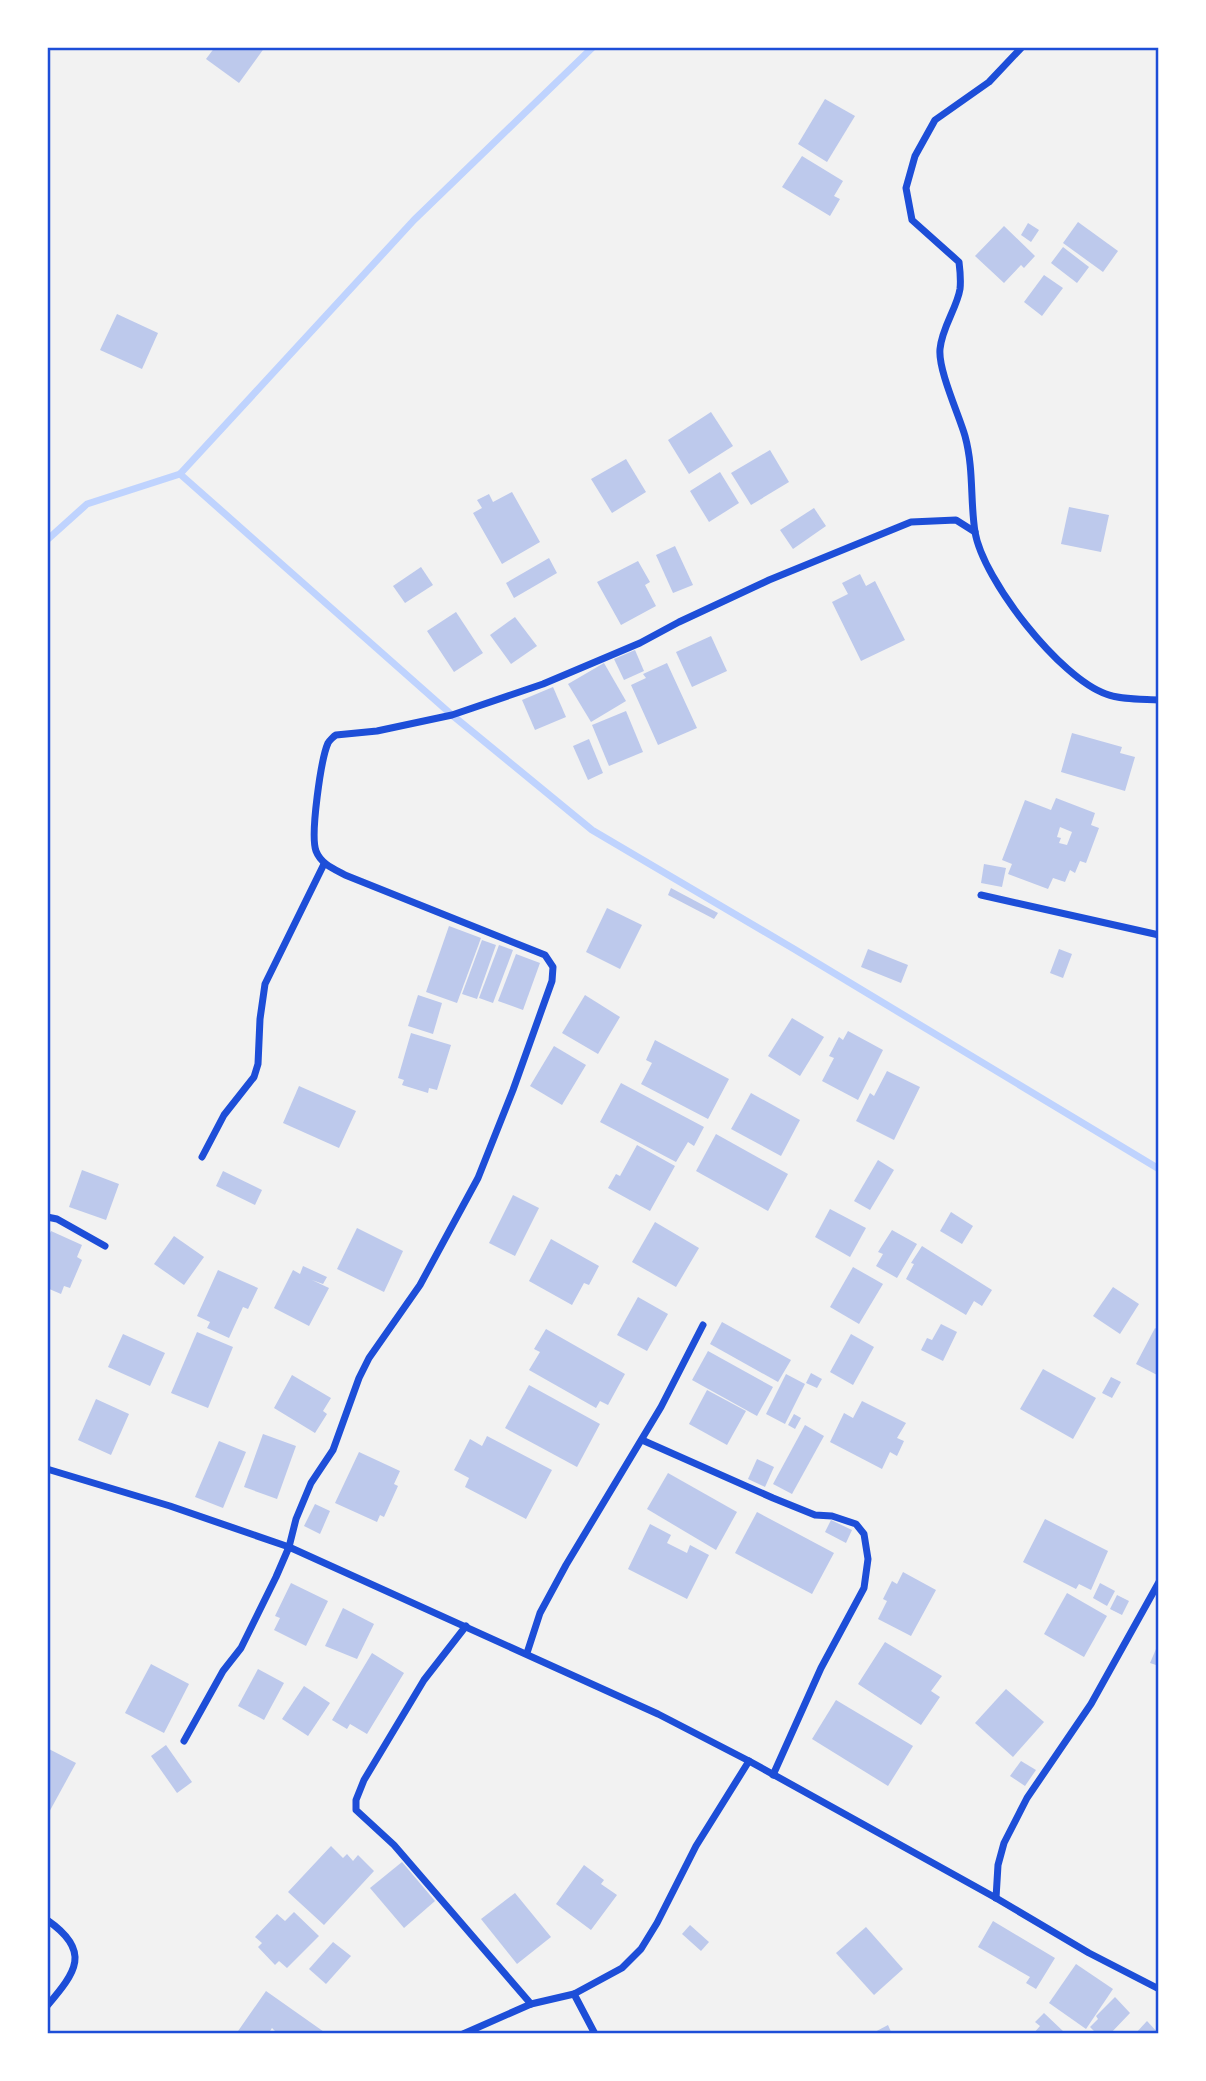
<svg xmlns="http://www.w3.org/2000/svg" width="1206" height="2081" font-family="'PT Sans',sans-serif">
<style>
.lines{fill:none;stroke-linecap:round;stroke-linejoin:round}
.stream{stroke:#bfd3fe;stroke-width:7}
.building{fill:#bdc9ec;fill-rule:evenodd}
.minor{stroke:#1d4ed8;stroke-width:7}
.neatline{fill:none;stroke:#1d4ed8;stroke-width:2.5}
</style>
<rect width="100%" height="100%" fill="#f2f2f2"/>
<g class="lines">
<g class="stream">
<polyline points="180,474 452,715 592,830 794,949 1159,1169"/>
<polyline points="47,540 87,504 180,474 414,220 593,47"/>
</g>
</g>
<g class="building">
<polygon points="215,47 265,47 239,83 206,59"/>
<polygon points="825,99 855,116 827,162 798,144"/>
<polygon points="802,156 843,181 834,196 840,199 830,216 782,187"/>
<polygon points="1078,222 1118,251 1103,272 1063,243"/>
<polygon points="1028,223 1039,230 1031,242 1021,235"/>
<polygon points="1004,226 1035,256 1024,268 1021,265 1004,283 975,256"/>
<polygon points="1063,247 1089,267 1077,283 1051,263"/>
<polygon points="1044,275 1063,288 1042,316 1024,302"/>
<polygon points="117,314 158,333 142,369 100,350"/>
<polygon points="711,412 733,446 689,474 668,440"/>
<polygon points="770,450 789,482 751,505 731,473"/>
<polygon points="626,459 646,492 612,513 591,479"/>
<polygon points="720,472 739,503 709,522 690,491"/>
<polygon points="512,492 540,542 502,564 473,513 482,508 477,500 489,494 493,502"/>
<polygon points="1069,507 1109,515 1101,552 1061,544"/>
<polygon points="814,508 826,526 793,549 780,530"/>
<polygon points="675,546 693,585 673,593 656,555"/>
<polygon points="549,558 557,573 514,598 506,583"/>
<polygon points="638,561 650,582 645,585 656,606 621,625 597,582"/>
<polygon points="421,567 433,585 405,603 393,586"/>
<polygon points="860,574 866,586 875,581 905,640 861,661 832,602 848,594 842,583"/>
<polygon points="456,612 483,653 454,672 427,631"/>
<polygon points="515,617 537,646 511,664 490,635"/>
<polygon points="711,636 727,671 692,687 676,652"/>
<polygon points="635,650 644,671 624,680 614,659"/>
<polygon points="604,663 626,701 591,722 568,684"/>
<polygon points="667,663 697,728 658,745 631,685 646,678 643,674"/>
<polygon points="553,687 566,717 535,730 522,700"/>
<polygon points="626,711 643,752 609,766 592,725"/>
<polygon points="1072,733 1122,747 1120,753 1135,757 1125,791 1061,772"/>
<polygon points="589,739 603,773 588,780 573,746"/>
<path d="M1056,798L1095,813L1091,825L1099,828L1086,863L1080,861L1075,873L1070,870L1065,882L1053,878L1048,889L1008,874L1012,864L1002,860L1025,800L1051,810ZM1060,827L1072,832L1067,845L1059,843L1061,838L1057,837Z"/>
<polygon points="984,864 1006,868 1002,887 981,883"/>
<polygon points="671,888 718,913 714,919 668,895"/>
<polygon points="607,908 642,925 620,969 586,952"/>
<polygon points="449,926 481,938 457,1003 426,992"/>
<polygon points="482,940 496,945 477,999 462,994"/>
<polygon points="499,945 513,950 493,1003 479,998"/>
<polygon points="868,949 908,965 901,983 861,967"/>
<polygon points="1059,949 1072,954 1063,978 1050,973"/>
<polygon points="516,954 540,963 523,1010 498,1001"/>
<polygon points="418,995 442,1003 433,1034 408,1026"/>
<polygon points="585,995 620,1017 598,1054 562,1033"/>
<polygon points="792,1018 824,1037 800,1076 768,1056"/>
<polygon points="848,1031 883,1050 858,1100 822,1081 834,1058 829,1056 839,1037 843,1040"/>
<polygon points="411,1033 451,1045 437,1090 429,1088 428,1093 402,1085 404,1080 398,1078"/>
<polygon points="655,1040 729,1079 708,1119 641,1084 652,1063 646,1060"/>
<polygon points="554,1046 586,1065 562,1105 530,1086"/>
<polygon points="887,1071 920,1087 894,1140 856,1121 870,1093 874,1096"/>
<polygon points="621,1083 704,1127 694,1146 688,1142 676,1162 600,1122"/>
<polygon points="299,1086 356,1111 339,1148 283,1123"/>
<polygon points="751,1093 800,1120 781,1156 731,1129"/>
<polygon points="716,1134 788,1174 768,1211 696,1171"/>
<polygon points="637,1145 675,1166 650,1211 608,1188 616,1174 620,1176"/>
<polygon points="878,1160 894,1170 870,1210 854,1201"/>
<polygon points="82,1170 119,1184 106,1220 69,1207"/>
<polygon points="223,1171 262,1190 255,1205 216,1186"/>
<polygon points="513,1195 539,1208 515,1256 489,1243"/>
<polygon points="830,1209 866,1228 850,1257 815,1237"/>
<polygon points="951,1212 973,1226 962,1244 940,1231"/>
<polygon points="655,1222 699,1248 676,1287 632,1262"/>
<polygon points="357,1228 403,1251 384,1292 337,1269"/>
<polygon points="892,1230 917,1244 897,1278 876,1266 883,1254 878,1252"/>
<polygon points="51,1231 82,1245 77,1257 82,1260 70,1288 64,1286 61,1294 47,1288 47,1239"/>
<polygon points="174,1236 204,1257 184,1285 154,1264"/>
<polygon points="551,1239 599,1266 589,1285 584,1283 572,1305 529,1281"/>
<polygon points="922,1246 992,1290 982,1306 974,1301 966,1315 906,1279 914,1264 911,1263"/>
<polygon points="303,1266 327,1277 323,1284 312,1280 329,1288 309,1326 274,1308 293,1270 300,1274"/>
<polygon points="853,1267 883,1284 859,1324 830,1307"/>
<polygon points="218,1270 258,1288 248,1309 243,1307 229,1338 207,1328 210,1322 197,1316"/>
<polygon points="1113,1287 1139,1304 1120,1334 1093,1316"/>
<polygon points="638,1297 668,1314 647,1351 617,1335"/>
<polygon points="722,1322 791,1360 778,1382 710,1344"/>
<polygon points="941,1324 957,1332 943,1361 921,1350 927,1338 932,1340"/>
<polygon points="1155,1328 1159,1331 1159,1376 1136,1364"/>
<polygon points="546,1329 625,1374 608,1405 600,1401 596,1408 529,1370 540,1352 534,1349"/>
<polygon points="197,1332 233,1347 208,1408 171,1393"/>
<polygon points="123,1334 165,1353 150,1386 108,1367"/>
<polygon points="851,1334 874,1347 853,1385 830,1372"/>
<polygon points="708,1351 773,1387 757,1416 692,1380"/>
<polygon points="1043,1369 1096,1398 1073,1439 1020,1409"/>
<polygon points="811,1373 822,1379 817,1388 806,1383"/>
<polygon points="786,1374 805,1384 785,1424 766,1414"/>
<polygon points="292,1375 331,1398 323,1411 327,1414 315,1433 274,1408"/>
<polygon points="1111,1377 1121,1382 1112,1398 1102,1393"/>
<polygon points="529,1385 600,1424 577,1467 505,1428"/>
<polygon points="707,1390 746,1411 727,1445 689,1424"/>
<polygon points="96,1399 129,1414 111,1455 78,1440"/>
<polygon points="862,1401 906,1423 897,1438 904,1441 897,1456 890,1452 882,1469 830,1442 844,1413 853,1418"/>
<polygon points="794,1414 801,1418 795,1429 788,1425"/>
<polygon points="805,1425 824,1436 792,1494 773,1484"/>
<polygon points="263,1434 296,1446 277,1499 244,1487"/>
<polygon points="487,1436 552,1470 526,1519 465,1487 469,1478 454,1470 470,1439 482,1446"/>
<polygon points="219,1441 246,1452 223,1508 195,1497"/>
<polygon points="359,1452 400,1471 394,1484 398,1486 384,1517 380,1515 377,1522 335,1503"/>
<polygon points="757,1459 774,1467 765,1487 748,1479"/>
<polygon points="668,1473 737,1512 716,1550 647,1509"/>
<polygon points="315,1504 330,1511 320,1534 304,1526"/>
<polygon points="757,1512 834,1553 812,1594 735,1553"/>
<polygon points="1045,1519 1108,1551 1091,1590 1079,1584 1076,1589 1023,1562"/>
<polygon points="831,1520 852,1530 846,1543 825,1532"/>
<polygon points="650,1524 671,1535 667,1543 687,1553 690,1545 709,1555 687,1599 628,1569"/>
<polygon points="903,1572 936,1590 911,1636 878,1619 887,1601 883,1599 892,1581 897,1584"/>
<polygon points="291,1583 328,1601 306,1646 274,1630 280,1618 275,1616"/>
<polygon points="1100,1583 1115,1591 1107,1606 1093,1598"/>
<polygon points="1067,1593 1107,1616 1084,1657 1044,1634"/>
<polygon points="1117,1595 1129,1601 1122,1615 1110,1609"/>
<polygon points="343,1608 374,1624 357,1659 325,1646"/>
<polygon points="885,1642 942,1676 931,1691 940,1697 921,1725 858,1684"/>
<polygon points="1159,1642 1159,1666 1150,1663"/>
<polygon points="372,1653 404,1673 367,1734 350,1724 347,1729 332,1720"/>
<polygon points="151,1664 189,1684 164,1733 125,1713"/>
<polygon points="258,1669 284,1683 264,1720 238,1706"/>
<polygon points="304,1686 330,1703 308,1736 282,1719"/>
<polygon points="1006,1689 1044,1722 1013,1757 975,1723"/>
<polygon points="836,1700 913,1746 888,1786 812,1739"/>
<polygon points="166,1745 192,1782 177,1793 151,1756"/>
<polygon points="47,1748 76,1763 47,1816"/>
<polygon points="1021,1761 1036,1770 1025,1786 1010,1776"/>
<polygon points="331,1846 343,1858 347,1854 353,1861 358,1855 374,1871 324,1925 288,1892"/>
<polygon points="402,1862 435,1901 404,1928 370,1888"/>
<polygon points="584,1865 604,1880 601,1884 617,1895 591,1930 556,1904"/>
<polygon points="515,1893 551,1937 517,1964 481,1919"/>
<polygon points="294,1912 319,1936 287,1968 279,1961 275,1965 258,1947 262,1943 255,1937 277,1914 285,1921"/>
<polygon points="993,1921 1055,1958 1036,1989 1026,1983 1030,1977 978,1947"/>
<polygon points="690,1925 709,1942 701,1951 682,1934"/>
<polygon points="866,1927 903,1969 874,1995 836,1953"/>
<polygon points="333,1942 351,1956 326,1984 309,1969"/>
<polygon points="1076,1964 1113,1989 1086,2029 1049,2003"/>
<polygon points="266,1991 327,2034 278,2034 272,2028 268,2034 236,2034"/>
<polygon points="1115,1997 1130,2013 1110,2034 1097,2034 1090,2027 1098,2019 1096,2016"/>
<polygon points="1044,2013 1064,2032 1063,2034 1033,2034 1040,2026 1035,2022"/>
<polygon points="1147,2021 1159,2034 1135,2034"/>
<polygon points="888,2025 892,2034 871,2034"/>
</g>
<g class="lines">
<g class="minor">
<path d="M1022,47L989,82L935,120L915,156L906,188L912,220L959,262C960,270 961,280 960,289C957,308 942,327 940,349C938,370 959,415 965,436C974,469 970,500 975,532C983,580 1060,678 1106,694C1121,700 1142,699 1159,700"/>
<polyline points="981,895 1159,935"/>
<polyline points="202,1157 224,1115 254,1077 258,1064 260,1019 265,984 324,864"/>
<polyline points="47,1217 57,1219 105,1246"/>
<polyline points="642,1440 773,1498 815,1515 832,1516 856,1524 864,1534 868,1559 864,1588 821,1668 773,1775"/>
<polyline points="47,1469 170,1506 289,1547 658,1714 749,1761 996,1898 1089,1953 1159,1989"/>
<polyline points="466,1626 424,1680 364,1780 356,1800 356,1810 394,1845 531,2004"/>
<polyline points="527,1653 540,1613 566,1565 661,1407 703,1325"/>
<path d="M184,1741L223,1671L241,1648L276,1577L289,1547L296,1519L311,1483L333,1450L359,1378L369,1358L420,1285L478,1178L513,1090L552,981L553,967L545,955L345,875C334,869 321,864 316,851C310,835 321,759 328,743C329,741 334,736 336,735L377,731L452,715L543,684L640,643L679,622L769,580L911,522L956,520L975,532"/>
<polyline points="996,1898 998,1865 1004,1843 1027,1798 1091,1704 1159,1582"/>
<path d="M47,1920C92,1951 76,1972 47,2006"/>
<polyline points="574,1994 595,2034"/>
<polyline points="463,2034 531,2004 574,1994 622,1968 641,1949 657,1923 696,1846 749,1761"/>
</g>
</g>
<rect width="1206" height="2081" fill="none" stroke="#ffffff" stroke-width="98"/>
<rect x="49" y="49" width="1108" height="1983" class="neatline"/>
</svg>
